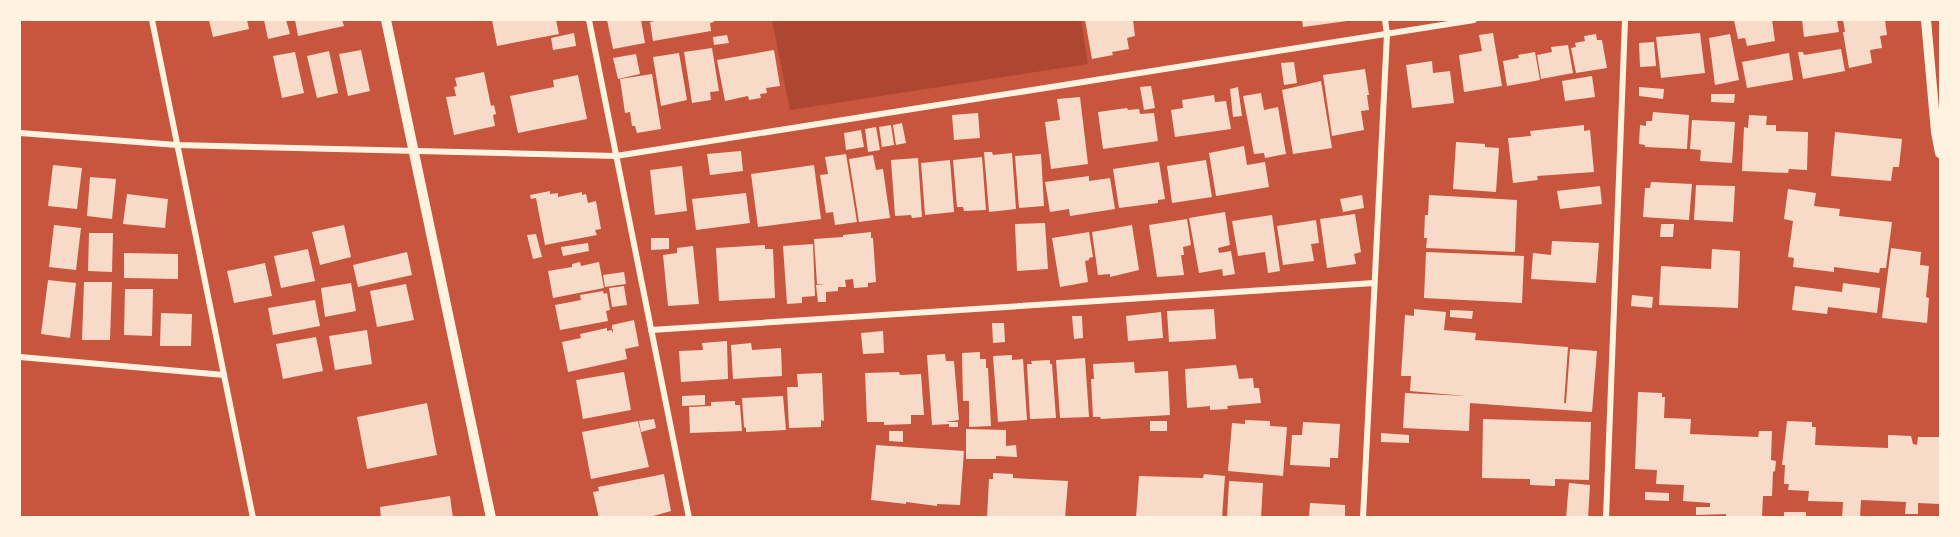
<svg xmlns="http://www.w3.org/2000/svg" width="1960" height="537" font-family="'Exo 2',sans-serif">
<style>
.green{fill:#ae4732}
.building{fill:#f7dbc8}
.lines{fill:none;stroke-linecap:round;stroke-linejoin:round}
.minor{stroke:#fff3e0;stroke-width:6}
.tertiary{stroke:#fff3e0;stroke-width:10}
</style>
<rect width="100%" height="100%" fill="#c8553d"/>
<polygon class="green" points="772,20 1081,20 1088,64 790,110"/>
<g class="building">
<polygon points="209,20 247,20 249,29 213,37"/>
<polygon points="264,20 286,20 290,34 268,39"/>
<polygon points="295,20 342,20 344,26 298,36"/>
<polygon points="492,20 556,20 559,34 497,46"/>
<polygon points="607,20 641,20 645,43 613,49"/>
<polygon points="660,20 713,20 714,22 710,23 711,31 653,41 650,22"/>
<polygon points="1085,20 1133,20 1135,36 1127,38 1129,49 1112,52 1113,55 1092,59"/>
<polygon points="1302,20 1347,20 1347,21 1303,27"/>
<polygon points="1734,20 1772,20 1775,41 1747,46 1745,38 1738,39"/>
<polygon points="1802,20 1837,20 1839,32 1804,37"/>
<polygon points="1843,20 1885,20 1887,35 1880,36 1882,48 1870,50 1872,63 1849,68 1843,32 1845,32"/>
<polygon points="574,33 576,46 553,50 551,38"/>
<polygon points="1493,33 1502,86 1464,92 1459,55 1482,51 1479,35"/>
<polygon points="1700,33 1705,73 1661,78 1656,37"/>
<polygon points="1596,34 1597,40 1602,40 1607,68 1576,73 1571,48 1576,47 1575,43 1585,41 1584,36"/>
<polygon points="1730,34 1739,80 1715,85 1709,38"/>
<polygon points="727,35 729,43 714,45 713,37"/>
<polygon points="1654,42 1656,66 1640,67 1639,43"/>
<polygon points="1568,45 1573,73 1541,79 1537,55 1552,52 1551,47"/>
<polygon points="712,48 719,91 710,92 711,100 692,103 684,52"/>
<polygon points="1841,49 1845,71 1803,79 1798,52 1803,52 1804,55"/>
<polygon points="361,50 370,91 348,96 339,54"/>
<polygon points="774,50 780,86 766,88 767,93 760,94 761,98 749,100 748,96 725,101 717,60"/>
<polygon points="329,51 338,93 317,98 307,56"/>
<polygon points="295,52 304,93 282,98 273,56"/>
<polygon points="1535,52 1540,80 1507,86 1503,61 1519,58 1518,55"/>
<polygon points="679,53 687,100 661,106 653,57"/>
<polygon points="1789,53 1793,80 1747,88 1742,62"/>
<polygon points="636,54 640,74 618,79 613,58"/>
<polygon points="1432,61 1433,73 1450,71 1454,103 1412,108 1406,65"/>
<polygon points="1294,62 1297,83 1284,85 1281,63"/>
<polygon points="1365,69 1369,95 1367,95 1369,110 1361,111 1364,130 1332,136 1323,75"/>
<polygon points="484,72 491,106 494,105 496,114 493,115 495,126 454,135 446,97 456,96 454,87 457,86 455,78"/>
<polygon points="652,74 661,129 637,133 635,126 632,126 630,112 625,113 620,79"/>
<polygon points="578,75 587,119 518,133 510,96 554,87 553,80"/>
<polygon points="1592,76 1595,97 1565,101 1562,81"/>
<polygon points="1321,81 1332,148 1293,154 1282,90"/>
<polygon points="1151,86 1155,108 1144,110 1140,87"/>
<polygon points="1238,87 1242,116 1233,117 1230,89"/>
<polygon points="1639,87 1664,89 1663,99 1639,96"/>
<polygon points="1261,93 1264,110 1278,107 1286,154 1265,158 1264,153 1254,154 1243,96"/>
<polygon points="1711,94 1735,94 1734,103 1711,102"/>
<polygon points="1214,95 1215,102 1226,101 1231,129 1175,137 1171,110 1183,108 1182,100"/>
<polygon points="1080,97 1088,164 1051,169 1045,122 1060,120 1057,99"/>
<polygon points="1127,108 1128,110 1139,109 1140,114 1154,113 1158,141 1103,149 1098,112"/>
<polygon points="1653,112 1689,115 1687,149 1645,147 1645,145 1639,144 1640,125 1646,126 1646,121 1652,121"/>
<polygon points="978,113 980,138 954,140 952,115"/>
<polygon points="1749,115 1767,116 1766,125 1776,125 1776,131 1808,132 1807,170 1789,169 1788,173 1742,171 1744,127 1748,128"/>
<polygon points="1692,120 1735,122 1732,163 1700,161 1701,150 1690,149"/>
<polygon points="902,123 906,143 896,145 893,125"/>
<polygon points="891,125 894,145 882,147 879,127"/>
<polygon points="1584,125 1584,131 1590,130 1594,172 1537,176 1538,180 1513,183 1508,138 1531,136 1530,131"/>
<polygon points="876,127 880,150 868,152 865,129"/>
<polygon points="861,130 864,147 846,150 844,133"/>
<polygon points="1835,132 1902,139 1899,167 1893,167 1891,181 1831,176"/>
<polygon points="1456,142 1485,144 1485,147 1499,148 1496,192 1453,189"/>
<polygon points="1244,146 1247,165 1265,162 1269,187 1216,196 1209,153"/>
<polygon points="741,151 743,171 710,175 707,154"/>
<polygon points="984,152 992,152 993,155 1012,153 1016,209 989,212"/>
<polygon points="846,154 857,222 835,225 833,212 826,213 820,175 828,174 825,157"/>
<polygon points="1041,154 1044,206 1019,208 1015,156"/>
<polygon points="873,155 876,170 883,169 890,218 859,222 849,159"/>
<polygon points="982,157 986,210 964,211 963,207 957,207 953,160"/>
<polygon points="918,158 922,217 912,218 911,215 895,216 891,160"/>
<polygon points="950,160 954,212 925,215 921,163"/>
<polygon points="1206,160 1212,197 1172,203 1167,166"/>
<polygon points="1159,162 1165,199 1158,200 1158,203 1119,208 1113,169"/>
<polygon points="53,165 82,168 77,209 48,206"/>
<polygon points="814,165 821,219 758,227 751,174"/>
<polygon points="682,166 687,211 655,215 650,170"/>
<polygon points="1089,176 1089,181 1110,178 1115,209 1070,216 1069,209 1050,212 1045,182"/>
<polygon points="90,177 116,179 112,219 87,216"/>
<polygon points="1651,182 1692,184 1689,220 1643,217 1645,188 1650,188"/>
<polygon points="1696,185 1735,186 1733,222 1694,220"/>
<polygon points="1600,186 1602,204 1560,209 1557,191"/>
<polygon points="1788,189 1816,193 1814,206 1840,209 1839,216 1892,222 1886,268 1880,268 1879,273 1834,267 1834,272 1793,267 1794,258 1788,257 1793,221 1784,219"/>
<polygon points="550,191 550,194 558,193 558,197 582,192 582,195 586,194 588,203 596,201 601,229 595,230 597,235 545,245 536,198 531,199 530,195"/>
<polygon points="746,193 750,223 696,230 692,199"/>
<polygon points="127,194 168,199 165,228 123,224"/>
<polygon points="1362,195 1364,208 1343,212 1340,199"/>
<polygon points="1429,195 1517,200 1515,252 1426,248 1427,238 1424,238 1425,215 1428,215"/>
<polygon points="1225,212 1230,245 1218,248 1219,253 1231,251 1235,274 1223,276 1222,269 1199,273 1189,218"/>
<polygon points="1355,214 1361,252 1354,254 1356,264 1327,268 1320,219"/>
<polygon points="1272,215 1280,271 1268,273 1265,252 1238,256 1232,221"/>
<polygon points="1187,219 1191,245 1183,247 1184,255 1181,255 1184,275 1157,277 1149,225"/>
<polygon points="1316,220 1319,243 1311,244 1314,261 1283,265 1277,226"/>
<polygon points="1045,223 1048,269 1017,271 1015,224"/>
<polygon points="1661,224 1674,224 1673,237 1660,237"/>
<polygon points="54,225 81,228 76,270 49,267"/>
<polygon points="344,225 351,257 320,265 312,232"/>
<polygon points="1132,225 1139,270 1110,277 1110,274 1098,275 1092,232"/>
<polygon points="871,232 871,238 873,238 876,282 868,283 868,287 854,288 853,279 845,280 846,287 838,287 838,291 826,292 826,302 818,302 816,285 825,284 817,284 814,239 843,237 843,235"/>
<polygon points="1089,232 1093,257 1089,258 1089,260 1085,261 1088,282 1060,287 1052,238"/>
<polygon points="89,233 113,233 112,272 88,271"/>
<polygon points="536,234 542,257 533,259 527,235"/>
<polygon points="651,238 669,238 669,249 651,250"/>
<polygon points="1552,241 1599,243 1596,283 1531,279 1533,253 1551,255"/>
<polygon points="588,243 589,251 563,256 561,247"/>
<polygon points="813,244 815,296 802,297 802,303 787,304 783,246"/>
<polygon points="765,245 765,249 773,249 775,298 719,301 716,248"/>
<polygon points="693,246 699,304 668,306 663,255 677,253 677,248"/>
<polygon points="1891,248 1921,252 1920,265 1929,266 1926,297 1929,298 1927,323 1882,318"/>
<polygon points="308,249 315,281 281,288 274,256"/>
<polygon points="1712,249 1740,251 1738,308 1659,305 1661,266 1711,269"/>
<polygon points="407,252 412,275 358,287 353,265"/>
<polygon points="1426,252 1524,256 1522,303 1424,298"/>
<polygon points="124,253 178,254 178,279 124,278"/>
<polygon points="580,262 581,266 599,262 604,288 553,298 548,271 572,267 572,264"/>
<polygon points="265,263 272,296 234,303 227,271"/>
<polygon points="624,272 626,284 605,287 603,275"/>
<polygon points="48,280 76,283 70,338 41,334"/>
<polygon points="84,282 112,282 110,340 82,340"/>
<polygon points="351,283 356,311 325,317 321,288"/>
<polygon points="1843,283 1880,288 1877,313 1828,307 1827,314 1792,310 1795,286 1842,292"/>
<polygon points="406,284 414,320 377,327 370,291"/>
<polygon points="624,286 627,305 612,307 609,288"/>
<polygon points="125,289 153,289 152,336 124,335"/>
<polygon points="603,291 604,294 607,293 610,310 606,311 608,321 560,330 555,305 581,300 580,295"/>
<polygon points="1632,295 1653,297 1652,308 1631,306"/>
<polygon points="315,300 320,326 273,335 268,308"/>
<polygon points="1214,309 1216,339 1169,342 1167,311"/>
<polygon points="1414,309 1446,312 1444,330 1476,333 1475,340 1568,347 1564,403 1566,403 1570,349 1597,351 1592,412 1470,403 1469,431 1403,428 1405,393 1465,396 1410,391 1411,376 1401,376 1405,315 1414,316"/>
<polygon points="1450,310 1473,311 1472,319 1450,317"/>
<polygon points="1161,312 1163,338 1128,341 1126,316"/>
<polygon points="161,313 192,314 191,346 160,346"/>
<polygon points="1072,316 1082,316 1083,338 1074,339"/>
<polygon points="634,320 639,346 625,349 627,359 568,372 562,342 581,338 580,334 607,328 607,331 612,330 613,334 613,329 615,329 612,329 612,325"/>
<polygon points="992,323 1004,323 1005,342 993,343"/>
<polygon points="367,330 372,364 335,370 329,336"/>
<polygon points="883,331 884,353 863,354 861,333"/>
<polygon points="316,337 323,371 283,379 276,344"/>
<polygon points="727,341 728,379 681,382 679,351 703,350 702,343"/>
<polygon points="751,343 752,350 781,348 782,376 733,379 731,345"/>
<polygon points="980,352 980,359 986,359 986,368 988,368 991,426 969,427 969,401 963,401 962,353"/>
<polygon points="945,354 946,361 954,361 959,420 945,422 958,422 958,427 949,427 949,424 932,425 927,355"/>
<polygon points="1012,355 1012,360 1023,359 1027,420 998,422 993,356"/>
<polygon points="1085,358 1089,417 1060,418 1056,360"/>
<polygon points="1050,360 1050,364 1052,364 1056,418 1030,419 1027,364 1032,364 1031,361"/>
<polygon points="1134,362 1135,373 1168,371 1170,415 1101,419 1100,417 1093,417 1091,379 1094,379 1093,364"/>
<polygon points="1236,365 1239,379 1253,378 1254,388 1259,388 1261,403 1227,406 1228,409 1210,410 1210,406 1187,408 1185,369"/>
<polygon points="624,372 631,410 583,419 576,380"/>
<polygon points="899,372 900,375 921,374 924,415 911,415 911,424 884,425 884,422 867,422 865,373"/>
<polygon points="822,373 824,421 821,420 821,427 789,428 787,387 798,387 797,374"/>
<polygon points="1638,392 1662,393 1662,397 1665,397 1664,418 1691,419 1690,434 1758,437 1759,431 1772,431 1771,460 1776,461 1775,471 1773,472 1772,496 1763,496 1762,517 1726,518 1726,514 1696,515 1696,507 1710,507 1710,503 1683,501 1684,485 1656,484 1657,470 1635,469"/>
<polygon points="705,395 705,405 682,406 682,396"/>
<polygon points="783,396 786,430 746,432 746,428 744,427 742,398"/>
<polygon points="735,401 735,405 740,405 742,431 690,433 689,407 711,406 711,402"/>
<polygon points="427,403 437,455 367,469 357,417"/>
<polygon points="654,419 656,428 641,432 639,421"/>
<polygon points="1483,419 1591,422 1589,480 1555,479 1555,486 1530,485 1530,479 1482,478"/>
<polygon points="1245,420 1270,421 1270,426 1287,427 1283,476 1228,471 1232,423 1245,424"/>
<polygon points="638,421 649,467 591,479 582,432"/>
<rect x="1150" y="421" width="17" height="10"/>
<polygon points="1787,421 1812,422 1812,427 1816,427 1815,445 1888,448 1888,435 1911,436 1913,444 1917,445 1918,437 1940,437 1940,504 1918,503 1918,514 1905,514 1906,502 1861,500 1860,518 1842,518 1843,502 1808,501 1809,491 1788,490 1789,484 1784,484 1785,465 1782,465"/>
<polygon points="1303,422 1340,424 1338,458 1330,458 1330,467 1290,465 1292,435 1302,435"/>
<polygon points="966,429 1006,430 1006,446 1016,445 1017,457 996,456 996,459 966,459"/>
<polygon points="889,431 903,431 903,442 889,441"/>
<polygon points="1381,433 1409,435 1409,443 1381,442"/>
<polygon points="876,445 964,451 960,505 937,504 937,506 906,502 906,504 871,500"/>
<polygon points="993,473 1013,474 1013,478 1068,481 1065,518 987,518 989,479 993,479"/>
<polygon points="664,474 671,511 646,518 599,518 593,492 599,491 598,487"/>
<polygon points="1204,474 1225,476 1222,518 1136,518 1139,476 1203,478"/>
<polygon points="1229,481 1263,483 1261,518 1227,518"/>
<polygon points="1569,483 1590,485 1588,518 1566,518"/>
<polygon points="1645,492 1669,493 1669,501 1645,500"/>
<polygon points="450,496 453,518 381,518 380,507"/>
<polygon points="1310,503 1345,505 1345,518 1309,518"/>
<rect x="1784" y="512" width="22" height="6"/>
</g>
<g class="lines">
<g class="minor">
<polyline points="152,20 253,518"/>
<polyline points="589,20 689,518"/>
<polyline points="20,133 177,145 616,156 1474,20"/>
<polyline points="651,330 1374,283"/>
<polyline points="20,357 224,375"/>
<polyline points="1363,518 1387,34 1385,20"/>
<polyline points="1606,518 1625,20"/>
</g>
<g class="tertiary">
<polyline points="386,20 491,518"/>
<polyline points="1926,20 1936,132 1940,153"/>
</g>
</g>
<rect width="1960" height="537" fill="none" stroke="#fff3e0" stroke-width="42"/>
</svg>
